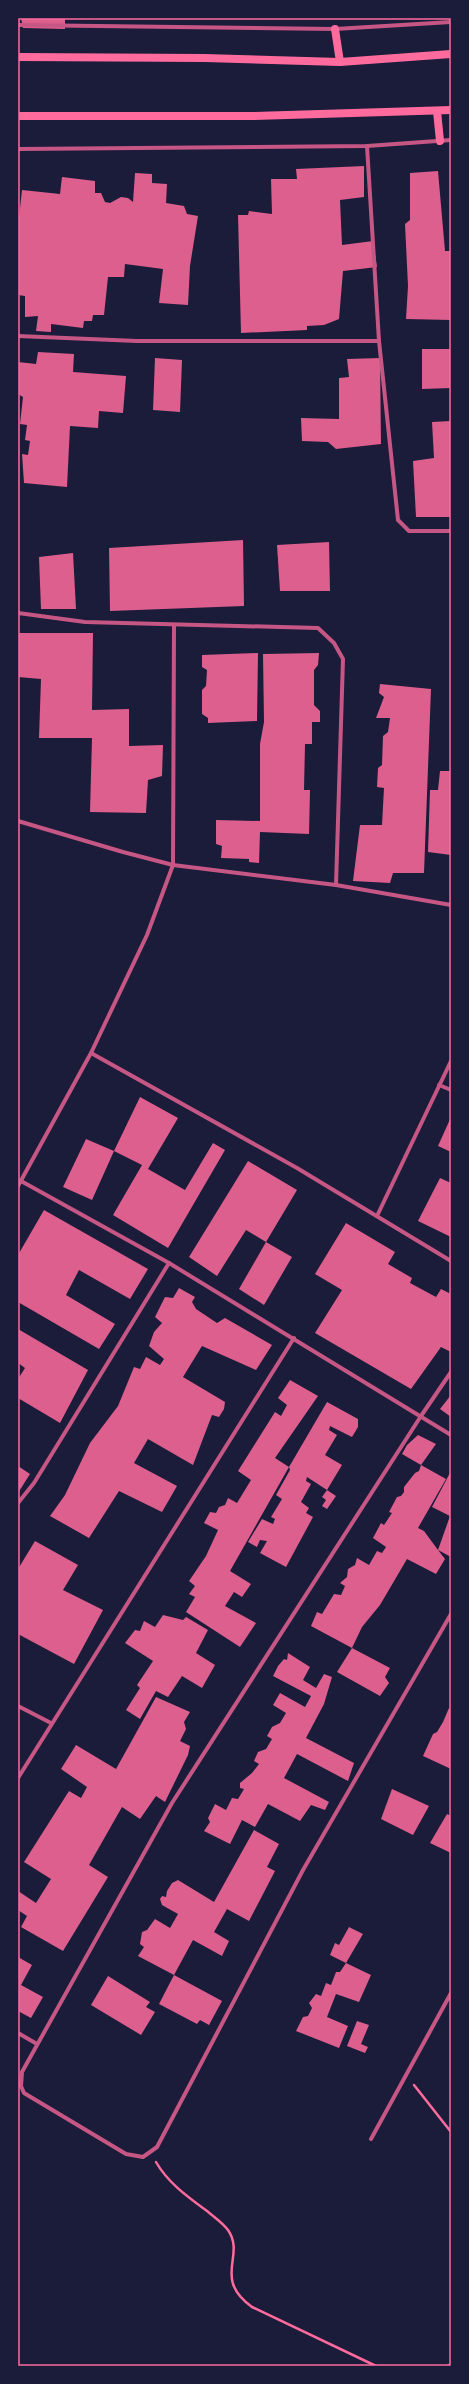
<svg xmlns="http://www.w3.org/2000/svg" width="469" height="2384" font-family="Merriweather,serif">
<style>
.building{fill:#dd5f8e}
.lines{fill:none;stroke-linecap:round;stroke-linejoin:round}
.path{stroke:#ff6b9d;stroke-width:2.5}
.minor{stroke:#c65784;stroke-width:4}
.secondary{stroke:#ff6b9d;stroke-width:8}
.neatline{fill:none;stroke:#ff6b9d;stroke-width:1.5}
</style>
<rect width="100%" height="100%" fill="#1b1b3a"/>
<g class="building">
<polygon points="21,18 65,18 65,29 23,28"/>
<polygon points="364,166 364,197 340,200 342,245 373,241 377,267 343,271 339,319 324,325 307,326 307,330 241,333 238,215 248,215 249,211 272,214 271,179 297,179 296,169"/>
<polygon points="438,171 445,251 451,251 451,320 406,319 408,286 405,224 410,220 410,173"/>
<polygon points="135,173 152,174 152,183 167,184 166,203 184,206 187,214 198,216 190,266 188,305 159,303 163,269 125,264 124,277 108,277 104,315 93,315 92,321 84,321 83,328 51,324 51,332 36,331 38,316 25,317 25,296 18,295 18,226 22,190 60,194 62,177 95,181 95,193 101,193 105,202 110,203 121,197 128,198 133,202"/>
<polygon points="422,349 451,349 451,388 422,389"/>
<polygon points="38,352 74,354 73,372 126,376 123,413 99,411 98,428 70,426 67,487 24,483 22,454 28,455 30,441 25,440 27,425 20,424 23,397 18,394 18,362 36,364"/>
<polygon points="155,358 182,360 180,412 153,410"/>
<polygon points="380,358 381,444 336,449 328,442 302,441 301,418 339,419 339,378 349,377 347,359"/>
<polygon points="451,421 451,517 416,517 413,461 434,458 432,422"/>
<polygon points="243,540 244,606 110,611 109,548"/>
<polygon points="329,542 330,591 280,591 277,545"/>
<polygon points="73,553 76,609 41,609 39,557"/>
<polygon points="18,633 93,633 92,710 129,709 129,746 163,745 162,776 148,780 146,813 90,812 92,738 39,738 41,679 18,677"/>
<polygon points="258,653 257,721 208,723 208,718 202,714 202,690 206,686 207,670 202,667 202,655"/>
<polygon points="319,653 318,665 314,670 314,705 320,711 320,722 312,722 312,744 305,744 304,790 310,790 309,834 260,832 259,863 249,862 249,859 221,858 222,846 216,844 216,820 260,821 260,744 264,722 263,654"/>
<polygon points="380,684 431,689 424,873 393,873 390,883 353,881 360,825 382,825 384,788 377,787 378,768 382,765 383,736 388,732 390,718 376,718 384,697 379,693"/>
<polygon points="440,771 451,771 451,855 428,852 430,790 438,790"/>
<polygon points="140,1097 178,1118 148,1169 185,1190 213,1143 225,1150 168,1248 113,1215 142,1165 114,1151 92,1200 63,1187 86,1139 114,1151"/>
<polygon points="451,1117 451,1152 438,1146"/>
<polygon points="248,1161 297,1190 266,1242 246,1230 217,1276 189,1257"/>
<polygon points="440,1178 451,1183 451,1237 418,1221"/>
<polygon points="44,1210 148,1269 130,1299 79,1270 66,1295 115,1324 99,1349 18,1302 18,1255"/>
<polygon points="346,1223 395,1252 388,1264 412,1278 410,1283 436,1297 441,1289 451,1294 451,1352 441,1347 411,1389 315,1333 342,1290 315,1274"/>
<polygon points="266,1242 292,1257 264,1305 239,1289"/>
<polygon points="179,1288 195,1297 192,1302 196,1309 217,1323 225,1318 272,1345 256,1370 202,1346 183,1377 225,1402 224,1409 219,1417 212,1415 193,1465 148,1439 134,1463 177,1486 162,1512 119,1491 89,1538 50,1516 65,1495 90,1443 118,1406 134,1367 140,1369 146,1357 160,1365 164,1359 149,1346 154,1332 162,1323 155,1317 165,1297 173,1298"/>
<polygon points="18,1329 88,1370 60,1423 18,1398 18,1379 25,1368 18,1363"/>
<polygon points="290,1380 318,1396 275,1458 289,1467 230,1571 251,1584 242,1597 234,1592 225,1606 256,1623 240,1647 186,1612 195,1597 189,1594 195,1586 189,1581 206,1556 218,1530 204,1523 210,1512 216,1513 219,1507 225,1505 228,1498 237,1503 251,1480 238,1471 275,1412 281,1416 287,1405 278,1398"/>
<polygon points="451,1395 451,1417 440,1409"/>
<polygon points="327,1402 358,1419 358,1427 352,1437 330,1426 329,1430 337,1435 325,1455 342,1465 327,1490 307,1477 306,1481 311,1484 301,1502 309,1508 306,1513 313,1517 286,1567 260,1553 267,1541 260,1540 257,1547 248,1542 262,1519 273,1524 275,1519 271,1517 282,1499 276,1495 290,1470 289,1467"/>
<polygon points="418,1435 436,1444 421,1465 446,1479 418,1528 424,1531 438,1550 450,1516 432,1507 451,1471 451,1557 438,1550 445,1559 436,1574 407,1559 380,1605 362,1627 352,1648 390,1668 385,1677 389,1683 380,1696 337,1672 352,1648 311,1626 317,1612 322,1614 334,1594 341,1595 345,1586 340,1583 347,1577 348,1569 355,1565 357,1558 369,1565 377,1551 382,1553 386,1547 373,1538 381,1523 384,1525 392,1513 389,1512 397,1497 401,1496 404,1492 404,1487 415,1473 419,1471 421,1465 402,1454 407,1445"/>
<polygon points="18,1466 30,1474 18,1493"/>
<polygon points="327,1490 336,1496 327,1509 322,1506 326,1500 322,1497"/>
<polygon points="35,1541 78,1565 63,1590 103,1610 74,1664 18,1634 18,1569"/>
<polygon points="163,1615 183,1620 186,1617 208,1630 196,1653 215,1665 202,1688 182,1676 168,1697 156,1691 140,1719 126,1710 140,1688 137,1685 153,1661 125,1643 135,1630 140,1631 144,1621 155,1627"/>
<polygon points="288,1653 310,1667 303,1680 316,1688 324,1674 332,1677 324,1704 306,1738 354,1763 348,1781 297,1754 284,1778 329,1802 325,1810 311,1805 300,1821 268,1804 255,1827 242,1820 230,1844 204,1831 210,1822 208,1818 215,1804 226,1810 232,1798 238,1799 244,1789 240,1788 240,1783 252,1773 259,1764 254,1761 258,1752 266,1749 272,1739 267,1736 272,1727 280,1723 286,1713 273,1705 280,1693 305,1707 311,1696 273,1676 278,1666 284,1659 287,1660"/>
<polygon points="156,1697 190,1712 184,1722 186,1729 180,1741 190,1746 188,1755 165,1802 156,1796 140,1819 122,1807 89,1865 108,1877 63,1951 21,1927 27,1916 18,1910 18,1891 36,1903 51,1879 24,1862 69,1791 81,1798 87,1787 61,1769 76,1745 116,1769"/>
<polygon points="449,1708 451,1709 451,1769 423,1756 433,1734 437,1732 443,1722"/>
<polygon points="392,1789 429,1806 413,1835 381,1819"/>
<polygon points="447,1814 451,1816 451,1853 430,1843"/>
<polygon points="254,1830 279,1844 267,1867 275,1871 249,1921 227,1909 214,1932 229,1941 222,1956 193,1940 174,1975 138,1956 144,1947 140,1944 142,1932 147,1930 155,1919 170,1928 178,1914 162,1905 160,1899 162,1896 166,1897 167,1891 172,1883 178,1880 214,1902"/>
<polygon points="349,1927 363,1934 346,1963 330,1955 335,1943 339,1945"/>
<polygon points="18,1957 32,1965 21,1985 43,1997 31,2018 18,2011"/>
<polygon points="346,1963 371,1975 359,2002 336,1994 327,2017 348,2026 339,2048 296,2031 303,2017 308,2016 312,2008 309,2003 316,1994 321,1996 326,1983 331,1985 336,1972 340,1972"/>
<polygon points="174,1975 222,2001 209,2025 200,2020 197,2024 159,2004"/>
<polygon points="108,1976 150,2002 146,2007 155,2012 141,2035 91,2005"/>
<polygon points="357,2021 369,2025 361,2044 368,2047 365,2053 347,2046"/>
</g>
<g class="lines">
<g class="path">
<polyline points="414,2085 451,2132"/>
<path d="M156,2162C168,2183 188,2197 207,2211C214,2217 222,2222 228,2230C246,2256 212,2278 252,2307L376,2366"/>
<polyline points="447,2366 451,2364"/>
</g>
<g class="minor">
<polyline points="18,25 335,29 451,22"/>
<polyline points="367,146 379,341 398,520 409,531 451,531"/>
<polyline points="18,149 367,146 451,140"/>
<polyline points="18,336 137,341 379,341"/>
<polyline points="18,613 85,622 318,628 334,643 343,659 336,885"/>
<polyline points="18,821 123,852 173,865 336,885 451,905"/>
<polyline points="91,1053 297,1168 451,1261"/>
<polyline points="439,1085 451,1090"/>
<polyline points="21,1181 169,1263 451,1435"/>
<polyline points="18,1186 91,1053 147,935 173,865 174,625"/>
<polyline points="377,1216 451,1061"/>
<polyline points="451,1372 421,1416 172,1803 22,2072 21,2086 24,2093 126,2154 143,2157 157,2147 303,1870 451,1614"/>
<polyline points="18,1503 34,1483 169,1263"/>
<polyline points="18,1706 51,1723"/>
<polyline points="18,1778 294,1338"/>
<polyline points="18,2033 37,2044"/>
<polyline points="371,2139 451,1993"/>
</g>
<g class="secondary">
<polyline points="335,29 340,62"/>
<polyline points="18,57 205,58 340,62 451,54"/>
<polyline points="437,111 440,141"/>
<polyline points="18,116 252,116 451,110"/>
</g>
</g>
<rect width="469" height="2384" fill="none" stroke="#1b1b3a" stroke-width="38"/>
<rect x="19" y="19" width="431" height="2346" class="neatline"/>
</svg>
